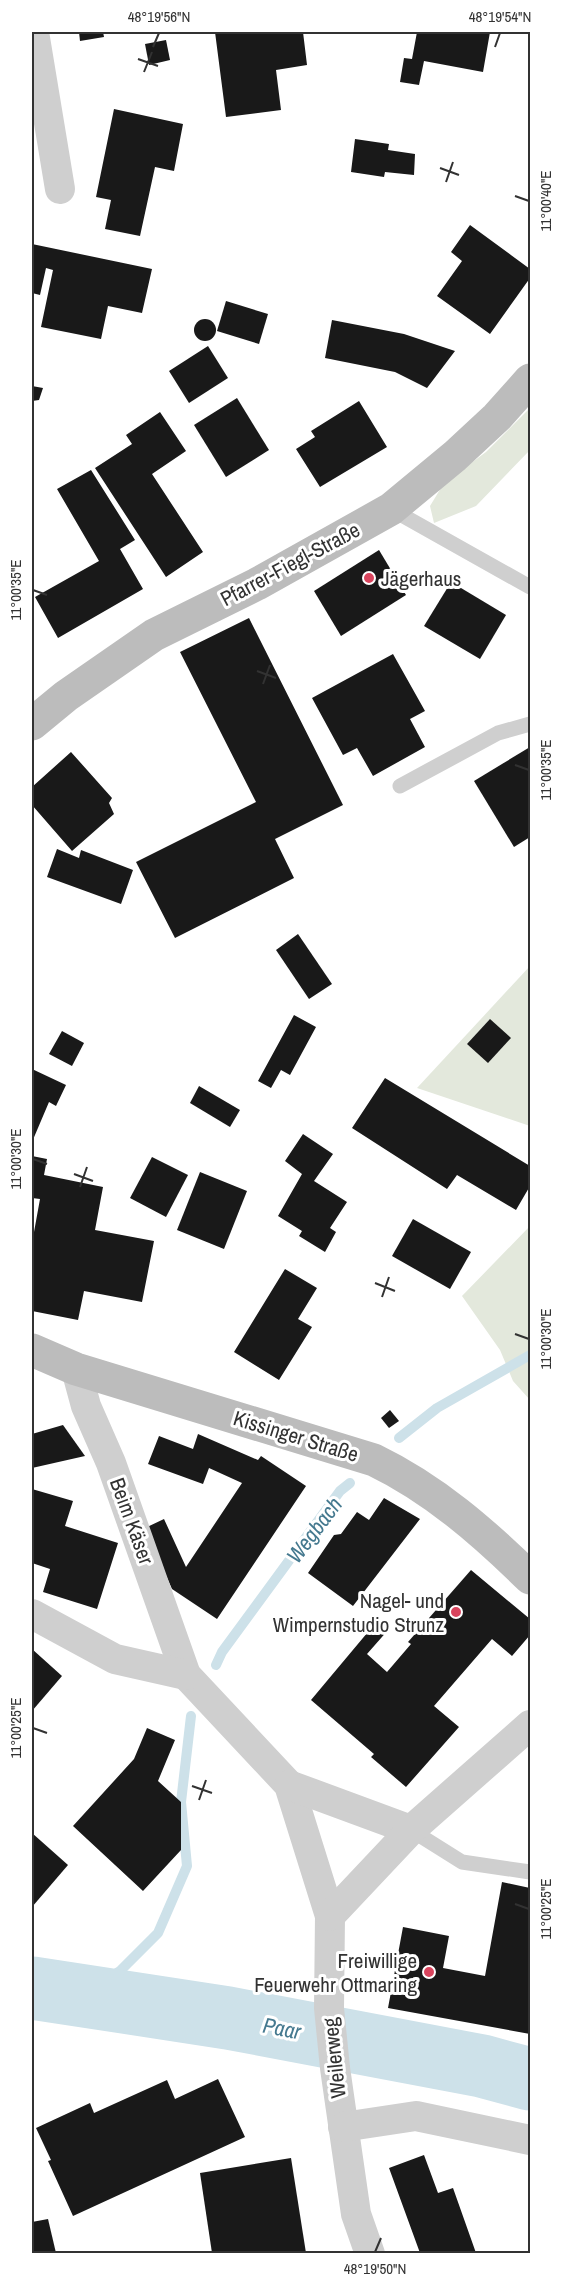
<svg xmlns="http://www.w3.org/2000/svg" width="562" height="2285" font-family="'Archivo Narrow',sans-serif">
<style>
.green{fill:#e3e8dc}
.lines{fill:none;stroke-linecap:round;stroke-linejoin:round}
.stream{stroke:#cde1e9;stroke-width:10}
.river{stroke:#cde1e9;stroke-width:63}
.building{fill:#191919}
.lane{stroke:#cfcfcf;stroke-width:15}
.street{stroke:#cfcfcf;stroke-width:30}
.secondary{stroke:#bcbcbc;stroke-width:33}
.ticks{fill:none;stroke:#323232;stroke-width:2}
.poi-dot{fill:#d9445d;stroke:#fff;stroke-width:2}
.labels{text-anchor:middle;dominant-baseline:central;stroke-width:6;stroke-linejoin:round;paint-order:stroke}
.street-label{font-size:21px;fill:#323232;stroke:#fff}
.poi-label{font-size:21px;fill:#323232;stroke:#fff;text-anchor:end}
.water-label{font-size:22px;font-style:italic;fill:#45798f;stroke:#fff}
.neatline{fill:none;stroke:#323232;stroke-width:2}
.ticks-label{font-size:15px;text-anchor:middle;fill:#323232}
</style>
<rect width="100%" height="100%" fill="#fff"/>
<g class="green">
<polygon points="530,408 530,450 476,506 434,523 430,506 444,483 486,452"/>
<polygon points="530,966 530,1126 417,1088"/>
<polygon points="530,1226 530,1400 513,1381 500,1350 462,1296"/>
</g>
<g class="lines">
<g class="stream">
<polyline points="399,1438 437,1408 530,1355"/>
<polyline points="216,1665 222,1652 340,1491 350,1483"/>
<polyline points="81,1996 120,1971 158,1933 187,1866 181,1802 191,1716"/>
</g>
<polyline class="river" points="32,1988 228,2018 482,2066 530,2079"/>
</g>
<g class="building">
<polygon points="79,32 103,32 104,37 80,41"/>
<polygon points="215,32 303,32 307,65 276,70 281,110 226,117"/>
<polygon points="417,32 490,32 483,72 424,61 419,85 400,82 404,58 412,59"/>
<polygon points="166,40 170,60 149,65 145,44"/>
<polygon points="114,109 183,124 174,171 155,167 140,236 105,229 111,200 96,197"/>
<polygon points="355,139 389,144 388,150 415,154 414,175 385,172 384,177 351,172"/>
<polygon points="470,225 530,269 530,278 490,334 437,296 462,261 451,252"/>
<polygon points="32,244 152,269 142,313 108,306 101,339 41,327 53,270 46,268 40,295 32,293"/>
<polygon points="226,301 268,314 259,344 217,331"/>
<circle cx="205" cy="330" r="11"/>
<polygon points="332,320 404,334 455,351 427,388 395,372 325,358"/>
<polygon points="208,346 228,378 189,403 169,371"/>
<polygon points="32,386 43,388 39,400 32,401"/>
<polygon points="237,398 269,450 226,477 194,425"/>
<polygon points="359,401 387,447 320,487 296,449 315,437 311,431"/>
<polygon points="160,412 186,451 152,474 203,552 166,577 95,468 132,444 126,435"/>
<polygon points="91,470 135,540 120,549 143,589 58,638 35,597 99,561 57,489"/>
<polygon points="379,550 406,595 341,636 314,591"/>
<polygon points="451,582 506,615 480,659 424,626"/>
<polygon points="249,618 343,805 275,839 294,878 175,938 136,862 256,802 180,652"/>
<polygon points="393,654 425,711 410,719 425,747 373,776 357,748 343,755 312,698"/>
<polygon points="530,747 530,837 514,847 474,781"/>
<polygon points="71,752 112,798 109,803 114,814 72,851 32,805 32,787"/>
<polygon points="57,849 79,858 81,850 133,870 121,904 47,877"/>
<polygon points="298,934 332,984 309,999 276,950"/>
<polygon points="294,1015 316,1027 290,1075 281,1070 271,1088 258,1081"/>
<polygon points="490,1019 511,1038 488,1063 467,1044"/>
<polygon points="62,1031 84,1043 72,1066 49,1054"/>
<polygon points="32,1069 66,1085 56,1106 49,1102 32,1142"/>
<polygon points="385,1078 530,1166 530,1186 516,1210 457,1175 447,1189 352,1128"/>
<polygon points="199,1086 240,1110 230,1127 190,1103"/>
<polygon points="303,1134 333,1154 314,1181 347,1202 330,1228 336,1232 325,1252 299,1236 302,1231 278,1216 302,1174 285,1161"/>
<polygon points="32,1156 47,1159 44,1175 103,1187 95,1230 154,1241 142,1302 84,1291 78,1320 32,1311 32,1243 40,1199 32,1198"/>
<polygon points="152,1157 188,1175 166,1217 130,1198"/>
<polygon points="200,1172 247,1191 224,1249 177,1230"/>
<polygon points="413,1219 471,1252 450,1289 392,1256"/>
<polygon points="285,1269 317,1288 298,1319 312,1327 279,1380 234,1352"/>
<polygon points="390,1410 399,1421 389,1428 381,1418"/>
<polygon points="63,1425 85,1456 32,1468 32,1434"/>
<polygon points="198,1434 258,1460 261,1456 306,1486 217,1619 172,1589 145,1528 164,1519 186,1567 242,1483 209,1468 203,1484 148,1464 159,1436 193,1449"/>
<polygon points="32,1489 73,1501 65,1526 118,1543 97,1609 43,1592 50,1569 32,1563"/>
<polygon points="384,1498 420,1519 353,1606 308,1573 334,1535 341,1534 357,1512 369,1520"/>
<polygon points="471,1570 530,1619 530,1635 512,1656 492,1639 434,1706 459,1727 406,1787 371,1757 374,1754 311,1700 378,1620 389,1629 367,1654 387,1672 411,1644 408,1642"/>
<polygon points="32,1649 62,1676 32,1711"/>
<polygon points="147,1728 175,1740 158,1781 181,1802 181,1850 143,1891 73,1826 134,1759"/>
<polygon points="32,1833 68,1865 32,1907"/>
<polygon points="502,1882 530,1888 530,2034 388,2008 403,1927 449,1936 443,1968 485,1976"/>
<polygon points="218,2079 245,2137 73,2216 48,2161 51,2160 36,2128 90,2103 94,2113 167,2080 175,2099"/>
<polygon points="424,2155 438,2193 453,2188 476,2253 420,2253 389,2168"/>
<polygon points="291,2158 306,2253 212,2253 200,2173"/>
<polygon points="48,2219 56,2253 32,2253 32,2222"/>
</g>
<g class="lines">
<g class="lane">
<polyline points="391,509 530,587"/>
<polyline points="400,786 498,733 530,724"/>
<polyline points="411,1830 462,1862 530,1872"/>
</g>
<g class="street">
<polyline points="34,32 60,189"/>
<polyline points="76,1369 86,1406 111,1463 186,1675 289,1785 330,1916 329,2008 335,2068 356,2214 370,2254"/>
<polyline points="32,1614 115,1659 186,1675"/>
<polyline points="289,1785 411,1830"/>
<polyline points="330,1916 411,1830 530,1725"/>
<polyline points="343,2127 416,2116 530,2140"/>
</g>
<g class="secondary">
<polyline points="32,724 66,696 154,635 257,584 391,509 455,456 497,417 530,380"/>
<path d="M32,1350L76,1369L374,1460C434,1489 483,1532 530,1578"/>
</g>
</g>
<path class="ticks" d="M153,47L159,33M495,47L500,33M138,59L158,66M144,72L152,52M440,168L459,175M446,182L453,162M515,196L529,201M33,590L47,595M257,671L276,678M263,684L270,665M515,765L529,770M33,1159L47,1164M74,1174L93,1181M80,1187L87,1167M375,1283L395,1291M382,1297L389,1277M515,1334L529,1339M33,1728L47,1733M192,1786L212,1793M199,1800L206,1780M515,1904L529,1909M375,2252L381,2238"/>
<g class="poi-dot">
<circle cx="369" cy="578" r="6"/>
<circle cx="456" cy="1612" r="6"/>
<circle cx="429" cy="1972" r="6"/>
</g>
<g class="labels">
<g class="street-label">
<text transform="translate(290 564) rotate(-28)">Pfarrer-Fiegl-Straße</text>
<text transform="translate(296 1436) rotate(17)">Kissinger Straße</text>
<text transform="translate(132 1521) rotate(70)">Beim Käser</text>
<text transform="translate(334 2058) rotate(-96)">Weilerweg</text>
</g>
<g class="poi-label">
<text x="381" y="578" text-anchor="start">Jägerhaus</text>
<text x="444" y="1600">Nagel- und<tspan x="444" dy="24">Wimpernstudio Strunz</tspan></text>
<text x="417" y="1960">Freiwillige<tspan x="417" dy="24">Feuerwehr Ottmaring</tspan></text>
</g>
<g class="water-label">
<text transform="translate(314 1530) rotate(-53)">Wegbach</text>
<text transform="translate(282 2028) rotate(11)">Paar</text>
</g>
</g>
<rect width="562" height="2285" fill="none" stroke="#ffffff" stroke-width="66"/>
<rect x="33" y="33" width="496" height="2219" class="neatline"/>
<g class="ticks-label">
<text x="159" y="22">48°19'56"N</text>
<text x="500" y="22">48°19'54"N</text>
<text transform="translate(546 201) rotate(-90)" y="5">11°00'40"E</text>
<text transform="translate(16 590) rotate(-90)" y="5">11°00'35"E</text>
<text transform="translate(546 770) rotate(-90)" y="5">11°00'35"E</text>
<text transform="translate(16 1159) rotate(-90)" y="5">11°00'30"E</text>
<text transform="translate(546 1339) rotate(-90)" y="5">11°00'30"E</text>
<text transform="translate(16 1728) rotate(-90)" y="5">11°00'25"E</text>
<text transform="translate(546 1909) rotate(-90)" y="5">11°00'25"E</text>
<text x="375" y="2274">48°19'50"N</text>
</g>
</svg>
